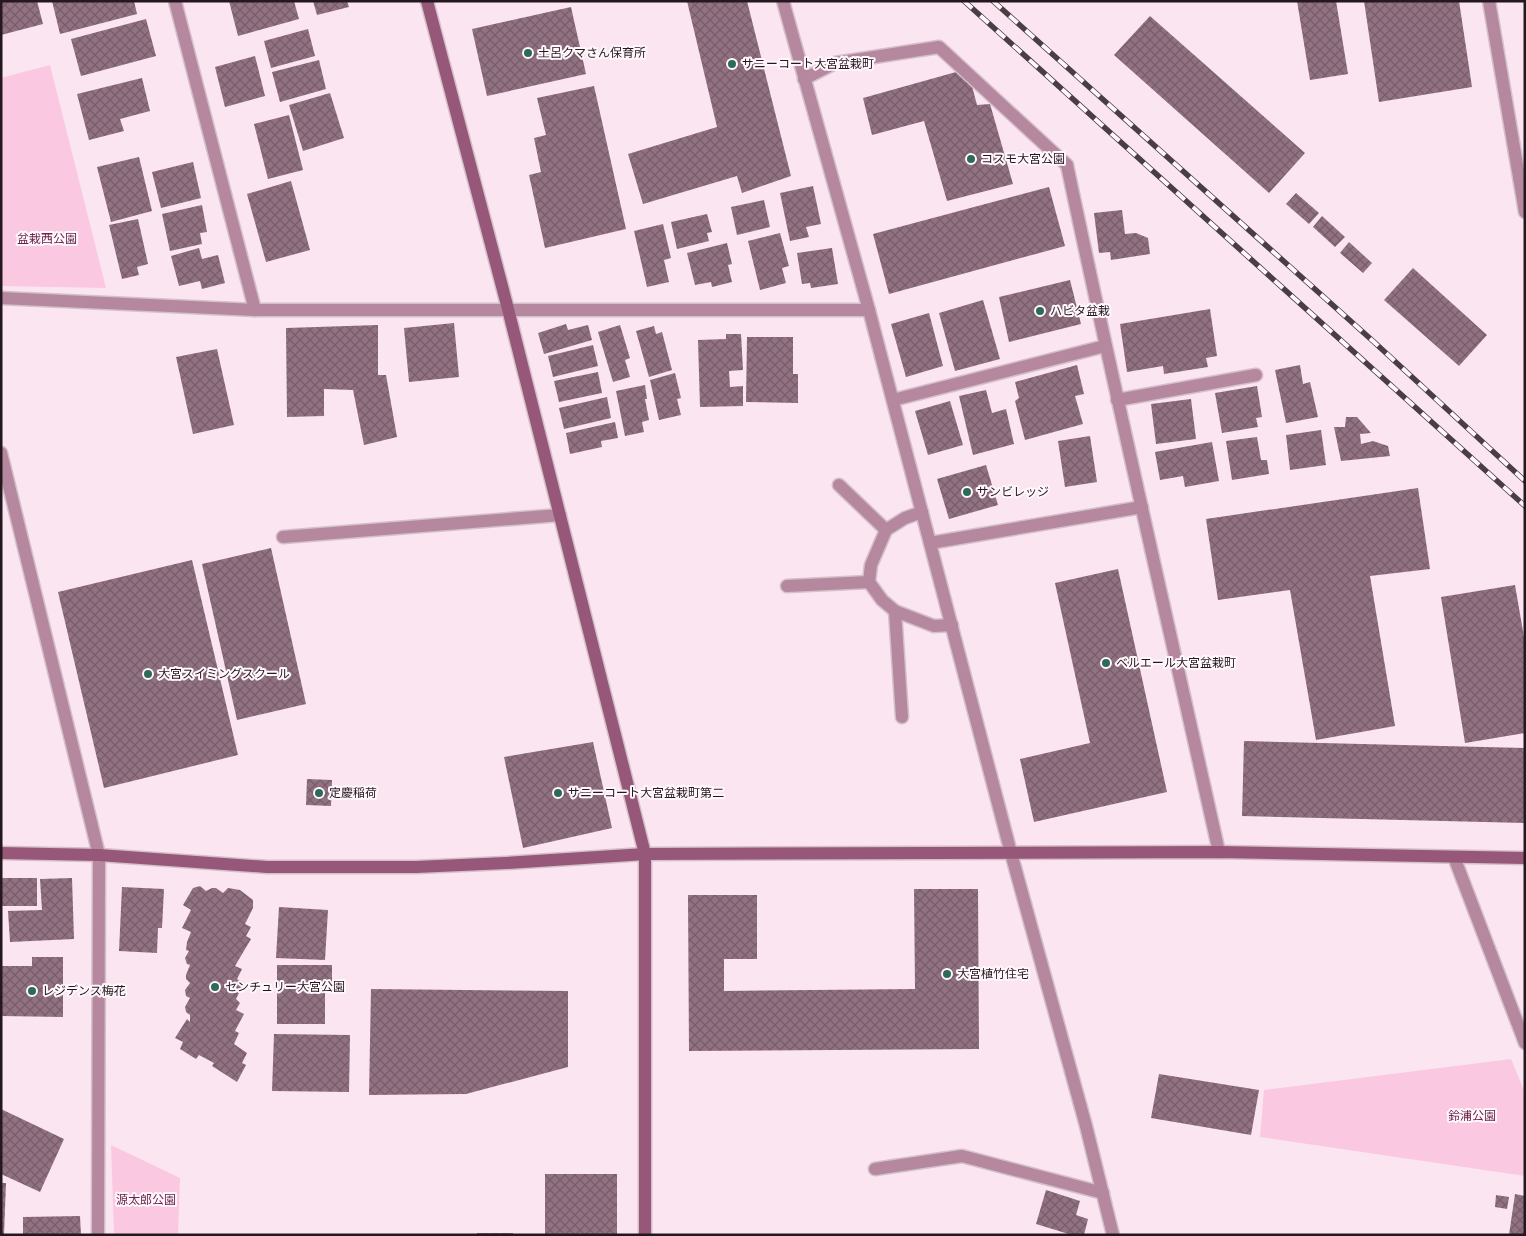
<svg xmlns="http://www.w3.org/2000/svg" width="1526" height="1236" font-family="Raleway,'Noto Sans JP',sans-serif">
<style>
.park{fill:#fbc8e2}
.building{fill:url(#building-cross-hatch)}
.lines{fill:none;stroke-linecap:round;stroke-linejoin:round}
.lane-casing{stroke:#d4c0ca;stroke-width:15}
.street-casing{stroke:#d4c0ca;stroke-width:15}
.secondary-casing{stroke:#d4c0ca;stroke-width:15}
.lane{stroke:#b5889f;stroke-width:12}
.street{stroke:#b5889f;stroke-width:12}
.secondary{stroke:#965779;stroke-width:12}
.rail-casing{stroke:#4b3d44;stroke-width:5.5}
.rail{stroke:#fff7fb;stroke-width:4;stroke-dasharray:11;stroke-linecap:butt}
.poi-dot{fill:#2e6b57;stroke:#fff7fb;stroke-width:2}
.labels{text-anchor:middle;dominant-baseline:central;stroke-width:4;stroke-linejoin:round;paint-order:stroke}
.poi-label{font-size:12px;fill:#24181e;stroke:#fff7fb;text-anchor:start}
.park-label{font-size:12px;fill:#69254d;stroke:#fff7fb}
</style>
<defs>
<pattern id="building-cross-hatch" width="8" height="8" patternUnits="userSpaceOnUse" patternTransform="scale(1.25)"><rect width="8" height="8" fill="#927282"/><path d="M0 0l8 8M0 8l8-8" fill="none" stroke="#775d6a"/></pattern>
</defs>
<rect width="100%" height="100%" fill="#fbe5f0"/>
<g class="park">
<polygon points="50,65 106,288 1,286 1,78"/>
<polygon points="1511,1059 1525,1093 1525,1176 1260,1137 1264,1090"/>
<polygon points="111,1145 180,1178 178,1235 114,1235"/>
</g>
<g class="building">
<polygon points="1,1 37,1 43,24 1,35"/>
<polygon points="52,1 134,1 137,14 60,34"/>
<polygon points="229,1 294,1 299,19 238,36"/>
<polygon points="313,1 347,1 349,7 317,15"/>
<polygon points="687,1 747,1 791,176 742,193 737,176 643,204 628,154 717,127"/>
<polygon points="1297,1 1336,1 1348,74 1310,80"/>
<polygon points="1364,1 1459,1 1472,87 1379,102"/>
<polygon points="571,7 586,74 487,96 472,29"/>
<polygon points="1150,16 1305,153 1269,193 1114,55"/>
<polygon points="146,19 156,56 81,76 71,39"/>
<polygon points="308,29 315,56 271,68 264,41"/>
<polygon points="255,56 265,96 225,107 215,67"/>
<polygon points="319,60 326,89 280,102 272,72"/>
<polygon points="956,72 972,86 977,105 990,104 1013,184 947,201 924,121 872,135 863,98"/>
<polygon points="142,78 150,111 120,119 124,131 89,140 77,94"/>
<polygon points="594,86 626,229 545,248 529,175 541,172 534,138 546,135 537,98"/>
<polygon points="330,93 344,138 303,151 289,105"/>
<polygon points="289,115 303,170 268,179 254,124"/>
<polygon points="139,157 152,211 111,222 97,167"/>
<polygon points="193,162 201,198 161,208 152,172"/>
<polygon points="291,181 310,250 266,262 247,194"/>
<polygon points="813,186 821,224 806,227 809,237 790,241 780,193"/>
<polygon points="1049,187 1065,246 889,294 873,234"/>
<polygon points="1296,193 1319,213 1309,224 1286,204"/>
<polygon points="764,200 770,227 737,235 731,207"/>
<polygon points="202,205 207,232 200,233 202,244 170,251 162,214"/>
<polygon points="1122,210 1125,234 1136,233 1148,238 1150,254 1111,260 1110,252 1099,253 1094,213"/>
<polygon points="707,214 712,232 707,233 709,241 677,249 671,222"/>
<polygon points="1322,216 1345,237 1335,247 1313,227"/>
<polygon points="138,219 148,264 137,267 139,275 122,279 109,225"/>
<polygon points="663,224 671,258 664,260 669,282 647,287 634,231"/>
<polygon points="780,233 789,266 782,268 786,283 760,290 748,241"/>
<polygon points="1349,242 1372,263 1363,273 1340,253"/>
<polygon points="727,243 732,264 728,265 732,282 712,287 711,282 695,285 687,253"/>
<polygon points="199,248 202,259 218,255 225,283 202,289 200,281 179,286 171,256"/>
<polygon points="832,248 838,284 811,288 810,283 802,284 797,253"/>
<polygon points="1413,268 1487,335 1459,366 1384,300"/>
<polygon points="1070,280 1081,324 1009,342 999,297"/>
<polygon points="983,300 1000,359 955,371 939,313"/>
<polygon points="1210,309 1217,356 1206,358 1208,367 1164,374 1163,366 1127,372 1120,324"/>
<polygon points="929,313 943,366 906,377 891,324"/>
<polygon points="454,323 459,377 409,382 404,328"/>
<polygon points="566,324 568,330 588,325 592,340 544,354 538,333"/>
<polygon points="378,325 378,375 386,375 397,437 364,445 353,390 324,389 324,416 287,417 286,328"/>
<polygon points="620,325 630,358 625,360 630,377 613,382 598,332"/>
<polygon points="654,326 656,334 662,332 672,370 649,377 636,331"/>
<polygon points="726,334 741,334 743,370 729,371 730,387 743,386 743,406 700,407 698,340 726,339"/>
<polygon points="747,337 793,337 793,374 798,374 798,403 746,402"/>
<polygon points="593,345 598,366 553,377 548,356"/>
<polygon points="217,349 234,425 193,434 176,357"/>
<polygon points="1077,365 1084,394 1075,396 1083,424 1025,440 1015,401 1019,398 1015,382"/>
<polygon points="1300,365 1303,384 1310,382 1318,417 1286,423 1275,370"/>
<polygon points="598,372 602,393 559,402 554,381"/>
<polygon points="675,373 681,398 677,399 681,415 659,420 650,380"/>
<polygon points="645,385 647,399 645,399 649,420 642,422 644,432 625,436 616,391"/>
<polygon points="1257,386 1262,417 1256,418 1258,427 1222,433 1215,393"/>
<polygon points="986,390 992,413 1006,409 1014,444 973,455 959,396"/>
<polygon points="607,397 611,418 564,429 559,408"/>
<polygon points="1191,399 1196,439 1156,444 1151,404"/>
<polygon points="950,401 963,445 928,455 915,411"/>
<polygon points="1346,417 1357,417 1371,433 1360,434 1361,444 1373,441 1388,446 1390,456 1341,461 1334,427 1345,427"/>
<polygon points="615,422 618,438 601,441 602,447 570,454 566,433"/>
<polygon points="1321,430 1326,465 1290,470 1286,435"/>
<polygon points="1090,436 1097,482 1065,487 1058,441"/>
<polygon points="1257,437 1261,460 1267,460 1269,474 1232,480 1226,441"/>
<polygon points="1212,442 1219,481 1185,487 1183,476 1160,480 1155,452"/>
<polygon points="986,465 998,505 949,519 937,479"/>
<polygon points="1418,488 1430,569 1370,576 1395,726 1316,740 1290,590 1218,600 1206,519"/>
<polygon points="271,548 306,704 237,720 202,564"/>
<polygon points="192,560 238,755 104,788 58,592"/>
<polygon points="1118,569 1167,792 1034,822 1020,759 1090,743 1055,583"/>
<polygon points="1515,585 1525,643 1525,733 1465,743 1441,597"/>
<polygon points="1244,741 1525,748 1525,823 1242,816"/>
<polygon points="593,742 612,828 523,848 504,757"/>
<polygon points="307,779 332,780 331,806 306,805"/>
<rect x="1" y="878" width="36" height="28"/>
<polygon points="72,878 74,939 10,942 8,911 42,910 40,879"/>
<polygon points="200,886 206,891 212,888 216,888 223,893 228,888 240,890 253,900 253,908 245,924 251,927 246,936 251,939 235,966 242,969 237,979 244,983 236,999 240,1003 236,1010 244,1014 235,1031 239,1033 234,1044 247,1053 242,1063 246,1065 237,1082 212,1066 214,1063 199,1055 196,1059 180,1049 183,1042 175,1038 187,1019 190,1022 190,1015 186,1012 185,1007 190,998 186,996 185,990 190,983 186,979 186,975 190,965 187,964 185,958 189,951 186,950 187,942 191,932 182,928 191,910 183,905 193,888"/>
<polygon points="122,887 164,889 162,928 158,928 157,953 119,951"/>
<polygon points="914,889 978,889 979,1049 689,1051 688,895 757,895 757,959 724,959 724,991 915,989"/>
<polygon points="279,907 328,910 325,960 276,958"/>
<polygon points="32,957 63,957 63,1017 1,1016 1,966 32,966"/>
<polygon points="277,965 332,965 332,986 325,986 325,1024 277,1024"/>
<polygon points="371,989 568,991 568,1067 466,1094 369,1095"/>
<polygon points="274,1034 350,1035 349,1092 272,1091"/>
<polygon points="1159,1074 1259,1090 1251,1135 1151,1118"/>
<polygon points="1,1109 64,1139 40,1192 1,1174"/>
<rect x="545" y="1174" width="72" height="61"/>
<polygon points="1,1183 6,1183 4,1235 1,1235"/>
<polygon points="1046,1190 1080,1201 1076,1215 1088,1219 1084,1235 1072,1235 1036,1224"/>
<polygon points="1515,1194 1525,1196 1525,1235 1509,1235"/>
<polygon points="1496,1195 1509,1197 1507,1209 1495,1207"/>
<polygon points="80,1216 81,1235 23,1235 23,1217"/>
<rect x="477" y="1233" width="36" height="2"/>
</g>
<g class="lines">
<g class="lane-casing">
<g id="lane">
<polyline points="804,79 835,63 939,47 1067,165"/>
<polyline points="893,400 1105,346"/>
<polyline points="1117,400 1256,375"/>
<polyline points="839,485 886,530"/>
<polyline points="922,512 905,518 886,530 871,565 869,582 882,600 895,611 934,626 952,625"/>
<polyline points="283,537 560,515"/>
<polyline points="787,586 869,582"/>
<polyline points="895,611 902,717"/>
<polyline points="875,1169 962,1156 1103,1193"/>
</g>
</g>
<g class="street-casing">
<g id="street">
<polyline points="175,1 255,310"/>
<polyline points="783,1 869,310 1011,853 1086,1126 1113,1235"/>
<polyline points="1489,1 1525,212"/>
<path d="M1067,165C1115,394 1168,623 1219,852"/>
<polyline points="1,298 255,310 869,310"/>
<polyline points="1,453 99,855 98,1235"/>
<polyline points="930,543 1142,507"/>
<polyline points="1454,857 1525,1043"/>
</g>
</g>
<g class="secondary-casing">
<g id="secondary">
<polyline points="427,1 508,309 645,854 645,1235"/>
<polyline points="1,853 99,855 267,867 416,867 506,863 645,854 1219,852 1525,858"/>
</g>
</g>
<use href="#lane" class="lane"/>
<use href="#street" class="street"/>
<use href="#secondary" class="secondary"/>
<g class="rail-casing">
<g id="rail">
<polyline points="964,1 1525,506"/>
<polyline points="993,1 1374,342 1525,481"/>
</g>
</g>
<use href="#rail" class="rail"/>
</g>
<g class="poi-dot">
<circle cx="528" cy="53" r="5"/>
<circle cx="732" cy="64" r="5"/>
<circle cx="971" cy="159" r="5"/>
<circle cx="1040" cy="311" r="5"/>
<circle cx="967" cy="492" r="5"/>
<circle cx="1106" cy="663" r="5"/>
<circle cx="148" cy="674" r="5"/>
<circle cx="319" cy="793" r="5"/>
<circle cx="558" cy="793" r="5"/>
<circle cx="947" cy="974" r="5"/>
<circle cx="215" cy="987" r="5"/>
<circle cx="32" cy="991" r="5"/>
</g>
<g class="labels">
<g class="poi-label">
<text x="538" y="53">土呂クマさん保育所</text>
<text x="742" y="64">サニーコート大宮盆栽町</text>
<text x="981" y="159">コスモ大宮公園</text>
<text x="1050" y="311">ハビタ盆栽</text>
<text x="977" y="492">サンビレッジ</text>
<text x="1116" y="663">ベルエール大宮盆栽町</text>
<text x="158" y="674">大宮スイミングスクール</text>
<text x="329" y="793">定慶稲荷</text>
<text x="568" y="793">サニーコート大宮盆栽町第二</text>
<text x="957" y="974">大宮植竹住宅</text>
<text x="225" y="987">センチュリー大宮公園</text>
<text x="42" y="991">レジデンス梅花</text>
</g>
<g class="park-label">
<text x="47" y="239">盆栽西公園</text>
<text x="1472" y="1116">鈴浦公園</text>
<text x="146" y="1200">源太郎公園</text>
</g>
</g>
<rect width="1526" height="1236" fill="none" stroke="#24181e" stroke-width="5"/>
</svg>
